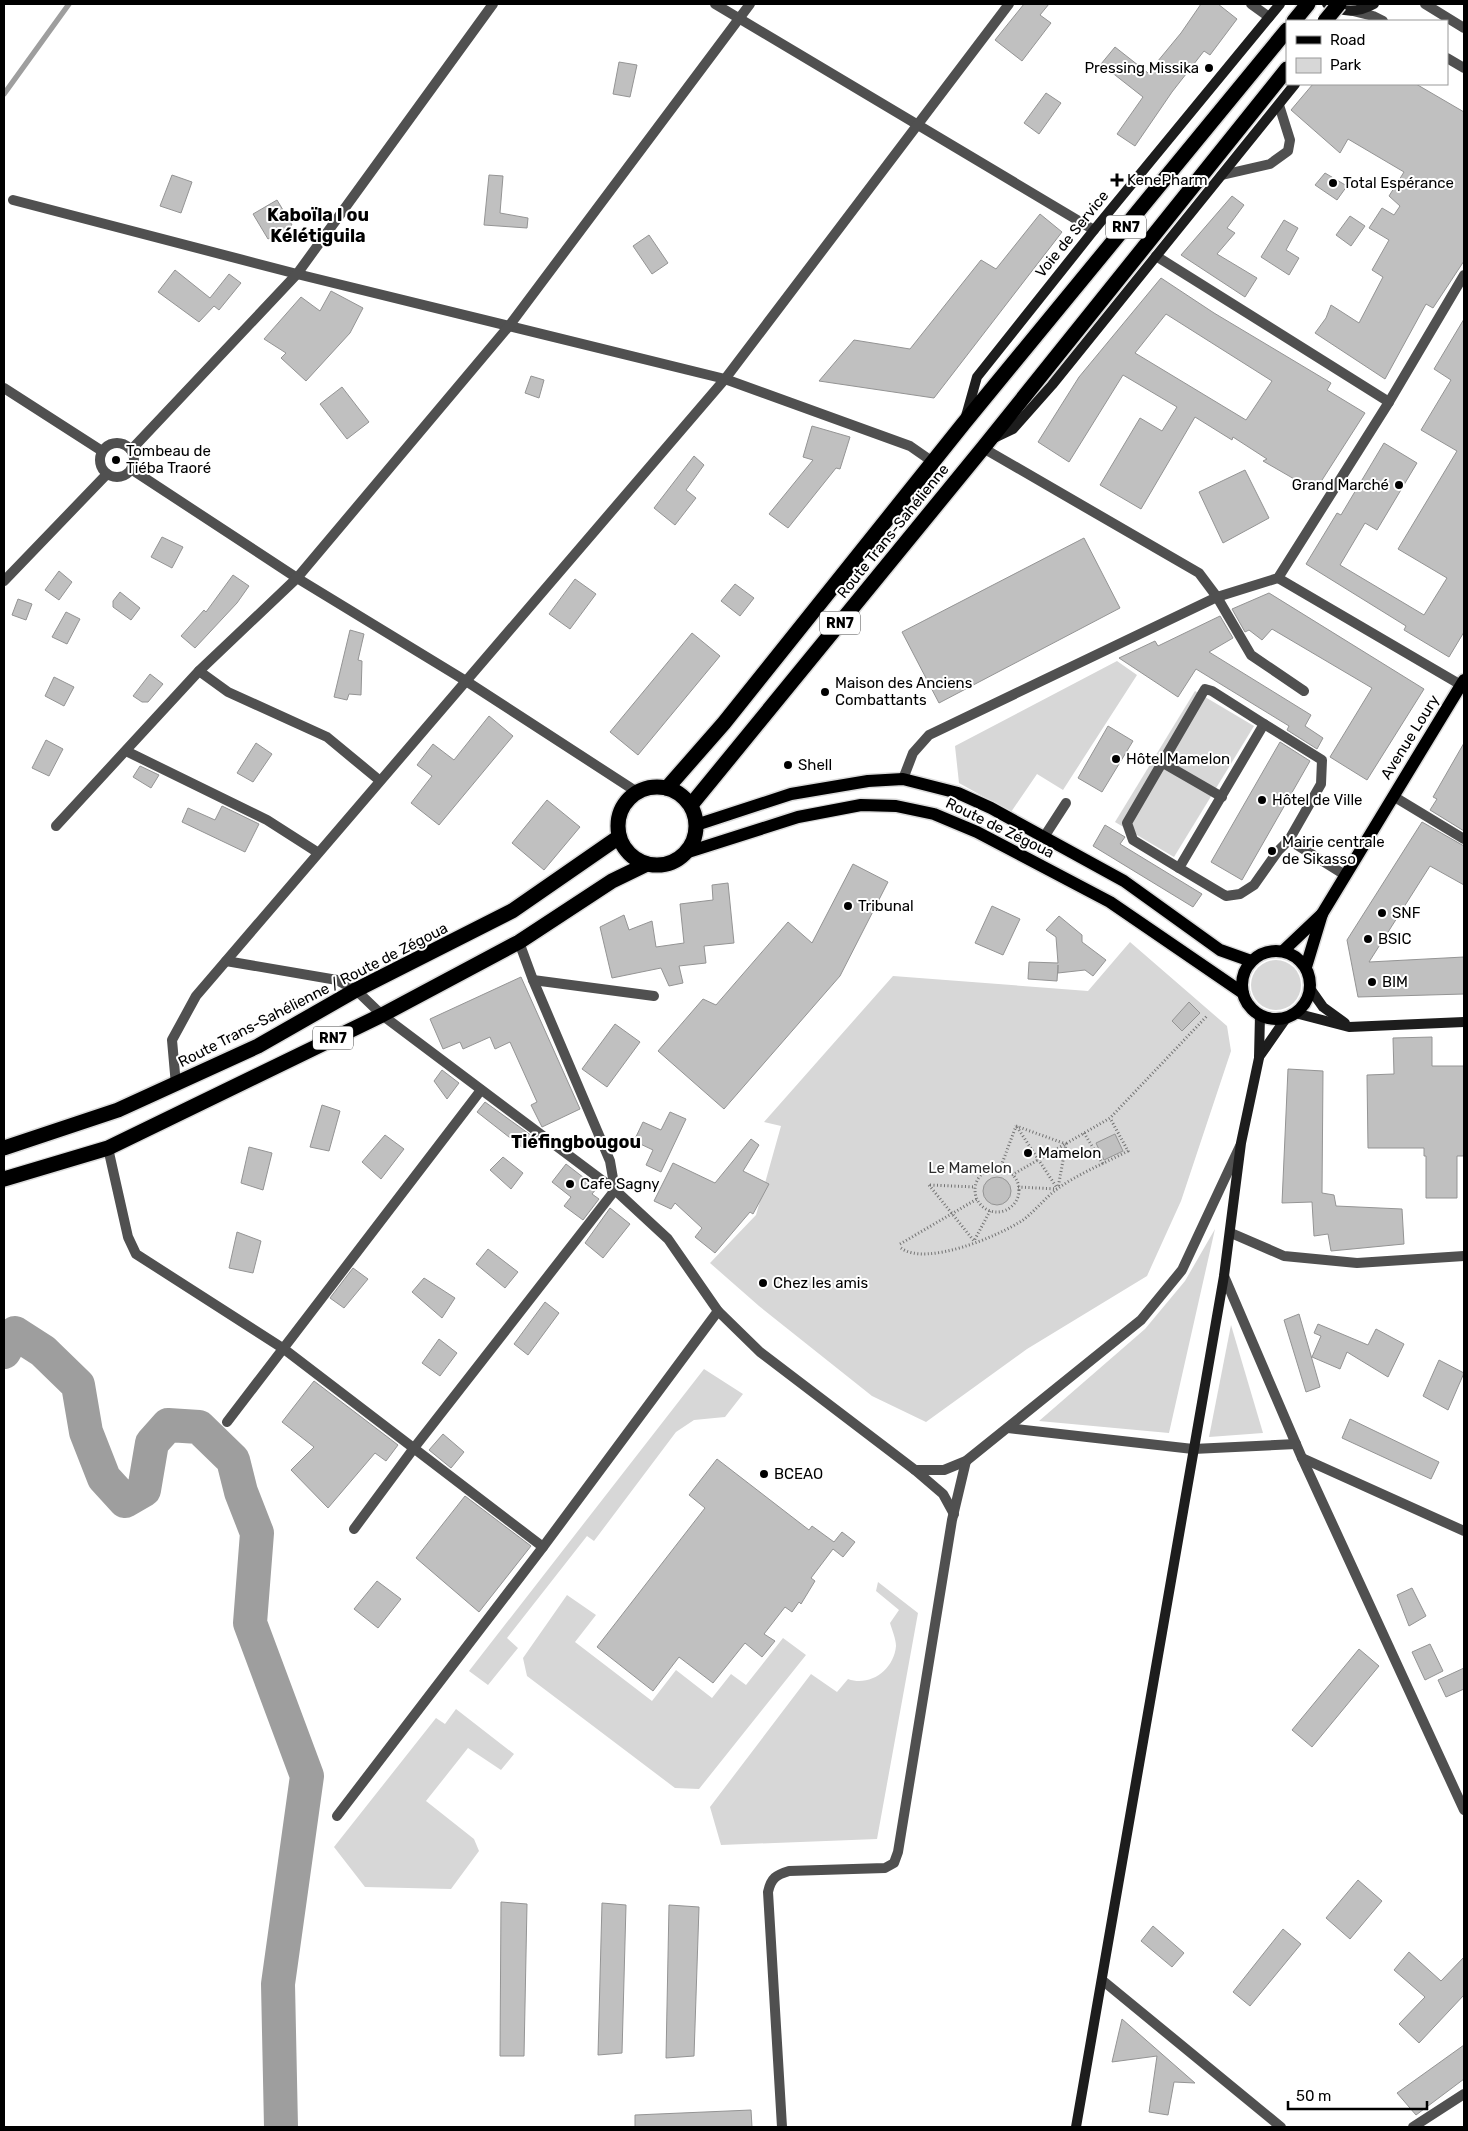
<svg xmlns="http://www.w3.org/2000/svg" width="1468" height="2131" font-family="Rubik,sans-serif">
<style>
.green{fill:#d7d7d7}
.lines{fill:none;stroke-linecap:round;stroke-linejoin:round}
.stream{stroke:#9e9e9e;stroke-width:5.5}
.river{stroke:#9e9e9e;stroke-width:34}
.building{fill:#c0c0c0;stroke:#949494;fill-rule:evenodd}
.primary-casing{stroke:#dbdbdb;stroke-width:15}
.highway-casing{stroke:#dbdbdb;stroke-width:18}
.path{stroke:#727272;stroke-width:3;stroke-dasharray:1 2.5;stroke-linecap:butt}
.lane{stroke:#505050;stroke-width:10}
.street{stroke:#505050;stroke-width:10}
.secondary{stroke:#1d1d1d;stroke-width:10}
.primary{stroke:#000;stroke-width:12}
.highway{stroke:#000;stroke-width:15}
.highway-bridge-casing{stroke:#dbdbdb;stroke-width:18;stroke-linecap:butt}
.highway-bridge{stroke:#000;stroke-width:15}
.poi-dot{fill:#000;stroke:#fff;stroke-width:2}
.labels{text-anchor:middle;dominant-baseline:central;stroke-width:4;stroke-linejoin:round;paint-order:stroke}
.shield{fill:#fff;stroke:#4c4c4c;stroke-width:1}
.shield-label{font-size:14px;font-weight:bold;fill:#000}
.poi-label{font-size:15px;fill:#000;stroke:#fff;text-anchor:start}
.street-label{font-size:15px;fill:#000;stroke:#fff}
.park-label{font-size:15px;fill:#2e2e2e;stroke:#fff}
.quarter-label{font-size:18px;font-weight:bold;fill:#000;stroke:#fff}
</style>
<rect width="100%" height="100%" fill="#fff"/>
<g class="green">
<polygon points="1117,661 1137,675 1063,790 1037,774 1011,812 959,783 955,746"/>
<polygon points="1195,691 1254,726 1174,857 1115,822"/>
<polygon points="1130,942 1227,1026 1231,1051 1181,1201 1147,1276 1027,1349 926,1422 872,1396 759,1306 710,1263 756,1215 781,1126 764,1122 893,976 1088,991"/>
<circle cx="1276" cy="985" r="25"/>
<polygon points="1215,1229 1169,1433 1039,1421 1145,1329 1185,1281"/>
<polygon points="1231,1325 1263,1433 1209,1437"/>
<polygon points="704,1369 743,1394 725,1417 694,1420 676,1432 594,1541 587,1536 507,1638 518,1648 488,1685 469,1671"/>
<path d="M878,1582L918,1613L877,1839L721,1845L710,1807L811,1674L837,1692L848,1679C870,1687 894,1670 896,1646C896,1639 892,1630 890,1623L899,1610L876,1591Z"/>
<polygon points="567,1595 596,1615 575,1642 652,1701 676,1670 712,1698 731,1674 746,1685 783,1638 806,1655 699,1789 675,1788 527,1676 523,1658"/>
<polygon points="456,1709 514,1754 501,1770 468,1748 426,1801 474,1839 479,1851 451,1889 365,1887 334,1847 436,1718 445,1724"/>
</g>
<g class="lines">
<polyline class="stream" points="4,94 69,4"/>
<polyline class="river" points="4,1352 15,1333 43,1351 78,1385 86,1432 104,1478 125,1501 144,1490 152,1443 168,1425 199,1427 233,1460 241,1492 257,1533 250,1623 307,1776 278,1984 281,2127"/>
</g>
<g class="building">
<polygon points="1024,4 1049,4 1040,15 1051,23 1022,61 995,40"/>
<polygon points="1201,4 1218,4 1237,19 1210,55 1204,51 1172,92 1135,146 1117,134 1143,97 1101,64 1115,47 1148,73 1181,33"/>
<polygon points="619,62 637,65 630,97 613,94"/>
<polygon points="1313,84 1416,84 1464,112 1464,261 1433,308 1426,304 1385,379 1315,333 1326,318 1331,305 1359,323 1383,277 1372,270 1389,240 1369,228 1382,208 1394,215 1400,206 1389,196 1404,172 1348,139 1340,153 1291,110"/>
<polygon points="1046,93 1061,103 1039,134 1024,123"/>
<polygon points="1325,173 1347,186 1337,200 1315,185"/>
<polygon points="172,175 192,182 181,213 160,206"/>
<polygon points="489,175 503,176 500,213 528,218 527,228 484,225"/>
<polygon points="1232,196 1244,205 1227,228 1235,233 1217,254 1257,278 1245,297 1181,255"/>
<polygon points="277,200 292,225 268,239 253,214"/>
<polygon points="1040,214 1062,232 934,398 819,381 854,340 910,349 981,260 996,269"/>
<polygon points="1350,216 1365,226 1351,246 1336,235"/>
<polygon points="1284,220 1298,228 1286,250 1299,258 1289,275 1261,257"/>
<polygon points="649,235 668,263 652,274 633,246"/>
<polygon points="175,270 210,298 229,274 241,283 219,310 214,306 199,322 158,292"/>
<path d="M1161,278L1214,313L1331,383L1327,390L1365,413L1315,491L1263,461L1267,459L1233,437L1232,440L1195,417L1141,509L1100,485L1140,418L1162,431L1177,407L1123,375L1069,462L1038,442L1079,377ZM1166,314L1272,381L1246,420L1135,353Z"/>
<polygon points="331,291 363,308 350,333 306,381 281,358 286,353 264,339 301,297 320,311"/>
<polygon points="1464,319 1464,632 1449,657 1404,630 1406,626 1306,564 1337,513 1341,515 1384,443 1417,463 1377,530 1365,523 1340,565 1424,615 1447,578 1398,549 1457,451 1421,430 1451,380 1434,369"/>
<polygon points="531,376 544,380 539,398 525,393"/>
<polygon points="342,387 369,422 347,439 320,404"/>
<polygon points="812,426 850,437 840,469 836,468 788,528 769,514 813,460 803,457"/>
<polygon points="694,456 704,465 686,490 696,498 675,525 654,508"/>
<polygon points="1245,470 1269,518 1223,543 1199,492"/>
<polygon points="162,537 183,547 172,568 151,557"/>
<polygon points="1084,538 1120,608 939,703 902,632"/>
<polygon points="59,571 72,582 59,600 45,590"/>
<polygon points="233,575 249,586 237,603 195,648 181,636 204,610 206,612"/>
<polygon points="575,579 596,594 570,629 549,614"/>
<polygon points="735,584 754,598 740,616 721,601"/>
<polygon points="120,592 140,608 131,620 113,607 113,601"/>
<polygon points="1269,593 1424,689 1367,780 1330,757 1372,688 1272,629 1262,640 1249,630 1245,632 1232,609"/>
<polygon points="18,599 32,604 26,620 12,615"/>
<polygon points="66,612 80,619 67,644 52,637"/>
<polygon points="1220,616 1233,638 1209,652 1311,715 1305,726 1323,738 1317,749 1287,730 1289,726 1196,669 1178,697 1119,658 1155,641 1158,646"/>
<polygon points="350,630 364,634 358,660 362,661 361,695 349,694 347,700 334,697"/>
<polygon points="692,633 720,656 638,755 610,732"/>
<polygon points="150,674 163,684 148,702 142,702 133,696"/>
<polygon points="54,677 74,687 64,706 45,696"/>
<polygon points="489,716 513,736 439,825 411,803 432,776 417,765 433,744 454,760"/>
<polygon points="1108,726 1133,741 1102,792 1078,778"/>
<polygon points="46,740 63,749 49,776 32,768"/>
<polygon points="1280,742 1310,761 1242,880 1211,862"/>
<polygon points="256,743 272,754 253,782 237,773"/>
<polygon points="1464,743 1464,831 1430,810 1437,799 1433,797"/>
<polygon points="140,766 159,775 151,788 133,777"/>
<polygon points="547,800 580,827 544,870 512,843"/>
<polygon points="222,806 259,824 245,852 182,822 188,808 215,820"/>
<polygon points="1422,822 1464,846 1464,885 1430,866 1369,962 1464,957 1464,994 1358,997 1347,940"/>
<polygon points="1105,825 1125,837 1120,844 1202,894 1193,907 1093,846"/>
<polygon points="853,864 888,882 840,976 724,1109 658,1051 703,999 716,1005 788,922 812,943"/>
<polygon points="728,883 734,943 704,946 706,963 679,966 683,983 669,986 661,968 612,978 600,927 624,915 629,930 652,921 656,947 684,943 680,904 713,900 712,885"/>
<polygon points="992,906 1020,919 1003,955 975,943"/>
<polygon points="1059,916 1082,935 1082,942 1106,960 1093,976 1085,970 1058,973 1058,965 1057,981 1028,979 1029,962 1058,963 1056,937 1046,930"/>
<polygon points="521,977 580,1109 542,1127 531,1105 537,1102 510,1042 495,1049 490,1037 463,1049 460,1042 443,1049 430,1019"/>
<polygon points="1189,1002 1200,1013 1182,1031 1172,1021"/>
<polygon points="615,1024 640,1042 607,1087 582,1069"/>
<polygon points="1432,1037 1432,1066 1464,1066 1464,1156 1457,1156 1457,1198 1426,1198 1426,1156 1424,1156 1424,1148 1368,1148 1367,1075 1394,1074 1393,1038"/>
<polygon points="1288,1069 1323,1071 1322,1193 1334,1195 1336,1206 1402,1209 1404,1244 1331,1251 1328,1234 1314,1236 1312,1202 1282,1203"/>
<polygon points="442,1070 459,1083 447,1099 434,1081"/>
<polygon points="485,1102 532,1136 523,1148 477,1112"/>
<polygon points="322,1105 340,1111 329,1151 310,1147"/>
<polygon points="670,1112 686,1119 661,1172 646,1165 653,1150 634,1141 643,1122 661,1130"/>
<polygon points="1115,1134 1123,1151 1104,1160 1096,1143"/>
<polygon points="385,1135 404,1149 381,1179 362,1162"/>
<polygon points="751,1139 759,1145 743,1171 769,1184 753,1214 750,1212 715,1253 695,1237 702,1228 675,1203 671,1209 654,1201 673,1163 715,1183"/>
<polygon points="249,1147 272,1153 263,1190 241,1183"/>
<polygon points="503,1157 523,1173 511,1189 490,1170"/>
<polygon points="566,1164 597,1188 592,1194 599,1199 583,1220 564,1206 571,1197 552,1182"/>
<circle cx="997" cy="1191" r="14"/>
<polygon points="610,1208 630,1224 603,1258 585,1243"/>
<polygon points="237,1232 261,1241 253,1273 229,1268"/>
<polygon points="488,1249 518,1272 505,1288 476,1264"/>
<polygon points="353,1268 368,1279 344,1308 330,1298"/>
<polygon points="424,1278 455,1298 442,1318 412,1292"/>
<polygon points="545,1302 559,1313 528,1355 514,1344"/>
<polygon points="1299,1314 1320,1387 1306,1392 1284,1320"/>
<polygon points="1318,1324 1368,1345 1376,1329 1404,1344 1388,1377 1347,1352 1340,1369 1312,1357 1321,1336 1314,1333"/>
<polygon points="439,1339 457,1353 440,1376 422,1363"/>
<polygon points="1439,1360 1464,1373 1448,1410 1423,1396"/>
<polygon points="314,1381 398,1445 386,1461 375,1453 328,1508 291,1470 314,1447 282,1422"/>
<polygon points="1350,1419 1439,1462 1431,1479 1342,1438"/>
<polygon points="443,1434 464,1452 451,1468 429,1450"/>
<polygon points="717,1459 809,1530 812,1526 834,1542 842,1532 855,1542 843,1557 833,1549 811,1578 815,1581 801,1604 799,1602 792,1612 785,1607 764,1634 775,1641 762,1657 745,1643 713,1683 679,1657 653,1691 597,1647 705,1508 689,1495"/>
<polygon points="465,1496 531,1546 479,1612 416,1558"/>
<polygon points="377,1581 401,1599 378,1628 354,1609"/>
<polygon points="1412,1588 1426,1616 1409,1626 1397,1595"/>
<polygon points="1430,1644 1443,1671 1425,1680 1412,1652"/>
<polygon points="1359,1649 1379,1666 1312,1747 1292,1730"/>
<polygon points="1464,1668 1464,1689 1446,1697 1438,1680"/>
<polygon points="1358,1880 1382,1901 1350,1939 1326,1918"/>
<polygon points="501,1902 527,1904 524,2056 500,2056"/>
<polygon points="602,1903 626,1905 622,2053 598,2055"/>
<polygon points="669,1905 699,1907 694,2056 666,2058"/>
<polygon points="1153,1926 1184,1953 1172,1967 1141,1941"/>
<polygon points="1283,1929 1301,1944 1250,2006 1233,1992"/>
<polygon points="1409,1952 1441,1981 1464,1957 1464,1995 1419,2043 1399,2024 1425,1997 1394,1970"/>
<polygon points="1122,2019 1195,2083 1174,2082 1168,2115 1149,2112 1157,2056 1112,2062"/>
<polygon points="1464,2045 1464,2079 1416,2115 1397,2093"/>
<polygon points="751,2110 752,2127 635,2127 635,2115"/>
</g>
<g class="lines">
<g class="primary-casing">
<g id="primary">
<polyline points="696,825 791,794 868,781 903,779 958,793 991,808 1124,881 1220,950 1251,961"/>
<polyline points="685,853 798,817 861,805 896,806 934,814 977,832 1110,902 1243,993"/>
<circle cx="1276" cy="985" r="34"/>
<polyline points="1283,951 1322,914"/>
<polyline points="1306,967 1322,914 1464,680"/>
</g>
</g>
<g class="highway-casing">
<g id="highway">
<polyline points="1294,21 1308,4"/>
<circle cx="657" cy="826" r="39"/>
<polyline points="667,788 724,723 964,423 1287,30"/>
<polyline points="691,805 983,448 1287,69"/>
<polyline points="4,1148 118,1110 258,1046 356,990 512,911 619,837"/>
<polyline points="4,1179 108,1148 382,1015 519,942 612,881 647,864"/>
</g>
</g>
<g class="path">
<polyline points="1016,1126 1066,1144 1058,1188"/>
<polyline points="1017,1127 1057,1188"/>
<polyline points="1084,1133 1103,1164"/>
<circle cx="997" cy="1190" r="22"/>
<polyline points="1000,1169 1016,1126"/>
<polyline points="1012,1175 1110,1118 1207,1016"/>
<polyline points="929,1185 974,1241 990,1211"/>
<polyline points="930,1185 975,1187"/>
<polyline points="1018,1187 1057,1189"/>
<polyline points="900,1244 977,1199"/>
<path d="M901,1248C926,1267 999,1236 1023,1220C1035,1211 1045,1198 1057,1189C1078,1174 1105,1163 1128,1151L1110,1118"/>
</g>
<g class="lane">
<polyline points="1222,175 1270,164 1288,151 1290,140 1279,105"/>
<polyline points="1217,597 1251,655 1304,691"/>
<polyline points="199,671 228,692 327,737 379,780"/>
<polygon points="1264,724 1322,760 1321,784 1289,840 1278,851 1254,885 1240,894 1226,896 1179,868"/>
<polyline points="126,751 267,820 317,852"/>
<polyline points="1163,763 1222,797"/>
<polyline points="1393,796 1464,839"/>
<polyline points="1044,837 1066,803"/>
<polyline points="1289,840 1345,875"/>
<polyline points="1179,868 1133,840 1127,823 1202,694 1205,689 1212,691 1264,724"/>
<polyline points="1413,2127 1464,2094"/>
</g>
<g class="street">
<polyline points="715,4 1094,230"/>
<polyline points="1251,4 1269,17"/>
<polyline points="1425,4 1464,28"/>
<polyline points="1353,11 1373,16 1383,21"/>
<polyline points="1447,58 1464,68"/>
<polyline points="13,200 297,274 725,379 910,446 933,462"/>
<polyline points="1156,256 1389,402"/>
<polyline points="4,388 102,451"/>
<circle cx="117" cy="460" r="17"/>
<polyline points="983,448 1199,573 1217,597"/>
<polyline points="131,450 297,274 493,4"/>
<polyline points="131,469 297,578 466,681 637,792"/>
<polyline points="1278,578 1461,685"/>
<polyline points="4,581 107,474"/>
<polyline points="903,779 913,753 929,735 1217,597 1278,578 1389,402 1464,275"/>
<polyline points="56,826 199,671 297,578 509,326 750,4"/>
<polyline points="226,961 337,980 356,990 382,1015 615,1190 668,1239 718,1311 760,1352 915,1470 944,1470 966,1461 1141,1320 1182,1270 1240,1146"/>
<polyline points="533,980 654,996"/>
<polyline points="176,1085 172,1040 196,996 725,379 1009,4"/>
<polyline points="108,1148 128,1237 136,1254 284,1349 543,1547"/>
<polyline points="1231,1233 1284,1256 1357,1263 1464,1256"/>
<polyline points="1224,1276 1302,1458 1464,1810"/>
<polyline points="227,1422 481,1090"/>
<polyline points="1008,1428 1193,1449 1296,1444"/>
<polyline points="1302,1458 1464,1531"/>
<polyline points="915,1470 943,1494 954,1514"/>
<polyline points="354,1529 414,1448 615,1190 610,1161 533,980 519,942"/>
<polyline points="337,1816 543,1547 718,1311"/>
<polyline points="1102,1980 1281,2127"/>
<path d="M782,2127L768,1892C771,1878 776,1875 789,1871L885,1868L894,1863L898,1852L952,1520L966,1461"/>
</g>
<g class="secondary">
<path d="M1327,4C1343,13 1358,13 1374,4"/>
<polyline points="966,416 977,377 1094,230 1280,4"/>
<polyline points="994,438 1013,429 1052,385 1295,84"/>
<polyline points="1311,990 1323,1007 1345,1023"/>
<polyline points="1295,1013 1349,1027 1464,1022"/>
<polyline points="1259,1057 1287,1017"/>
<polyline points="1076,2127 1224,1276 1241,1143 1259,1058 1260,1015"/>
</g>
<use href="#primary" class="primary"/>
<use href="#highway" class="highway"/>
<g class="highway-bridge-casing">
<polyline id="highway-bridge" points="1325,21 1339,4"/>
</g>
<use href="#highway-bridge" class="highway-bridge"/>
</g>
<g class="poi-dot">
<circle cx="1209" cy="68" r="5"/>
<path d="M1114.5 172.5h5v5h5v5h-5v5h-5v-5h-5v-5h5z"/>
<circle cx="1333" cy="183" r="5"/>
<circle cx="116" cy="460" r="5"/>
<circle cx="1399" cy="485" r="5"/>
<circle cx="825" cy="692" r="5"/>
<circle cx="1116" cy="759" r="5"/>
<circle cx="788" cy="765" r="5"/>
<circle cx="1262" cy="800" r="5"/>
<circle cx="1272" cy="851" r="5"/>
<circle cx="848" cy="906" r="5"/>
<circle cx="1382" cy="913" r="5"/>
<circle cx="1368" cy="939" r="5"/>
<circle cx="1372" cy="982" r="5"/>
<circle cx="1028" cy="1153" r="5"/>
<circle cx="570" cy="1184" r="5"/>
<circle cx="763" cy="1283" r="5"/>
<circle cx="764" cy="1474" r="5"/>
</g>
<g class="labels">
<g class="shield">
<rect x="1106" y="215.5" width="40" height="23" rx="4"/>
<rect x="820" y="611.5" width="40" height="23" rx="4"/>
<rect x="313" y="1026.5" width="40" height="23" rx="4"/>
</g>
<g class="shield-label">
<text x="1126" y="227">RN7</text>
<text x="840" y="623">RN7</text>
<text x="333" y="1038">RN7</text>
</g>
<g class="poi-label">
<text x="1199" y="68" text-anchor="end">Pressing Missika</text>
<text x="1127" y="180">KenePharm</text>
<text x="1343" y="183">Total Espérance</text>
<text x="126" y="451">Tombeau de<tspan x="126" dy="17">Tiéba Traoré</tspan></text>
<text x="1389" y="485" text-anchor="end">Grand Marché</text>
<text x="835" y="683">Maison des Anciens<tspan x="835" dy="17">Combattants</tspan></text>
<text x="1126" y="759">Hôtel Mamelon</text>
<text x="798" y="765">Shell</text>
<text x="1272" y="800">Hôtel de Ville</text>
<text x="1282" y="842">Mairie centrale<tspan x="1282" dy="17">de Sikasso</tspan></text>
<text x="858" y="906">Tribunal</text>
<text x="1392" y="913">SNF</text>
<text x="1378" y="939">BSIC</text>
<text x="1382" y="982">BIM</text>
<text x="1038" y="1153">Mamelon</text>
<text x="580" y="1184">Cafe Sagny</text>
<text x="773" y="1283">Chez les amis</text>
<text x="774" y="1474">BCEAO</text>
</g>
<g class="street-label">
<text transform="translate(1072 234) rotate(-51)">Voie de Service</text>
<text transform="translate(893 531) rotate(-51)">Route Trans-Sahélienne</text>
<text transform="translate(1410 737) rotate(-58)">Avenue Loury</text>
<text transform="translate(1000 828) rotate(26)">Route de Zégoua</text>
<text transform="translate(313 995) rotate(-27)">Route Trans-Sahélienne / Route de Zégoua</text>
</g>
<g class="park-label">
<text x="970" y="1168">Le Mamelon</text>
</g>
<g class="quarter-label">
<text x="318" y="215">Kaboïla I ou<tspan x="318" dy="21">Kélétiguila</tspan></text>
<text x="576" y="1142">Tiéfingbougou</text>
</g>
</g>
<rect width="1468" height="2131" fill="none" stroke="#000000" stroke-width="10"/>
<rect x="1286" y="20" width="162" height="65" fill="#ffffff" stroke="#999999"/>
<rect x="1296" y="36" width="25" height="8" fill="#000000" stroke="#999999"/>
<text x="1330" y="45" font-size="15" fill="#000000">Road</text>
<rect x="1296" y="58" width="25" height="15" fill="#d7d7d7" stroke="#999999"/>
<text x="1330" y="70" font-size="15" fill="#000000">Park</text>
<path d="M1288 2101v8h139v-8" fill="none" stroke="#000000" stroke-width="2.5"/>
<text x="1296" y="2101" font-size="15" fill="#000000" stroke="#ffffff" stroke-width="4" paint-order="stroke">50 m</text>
</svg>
